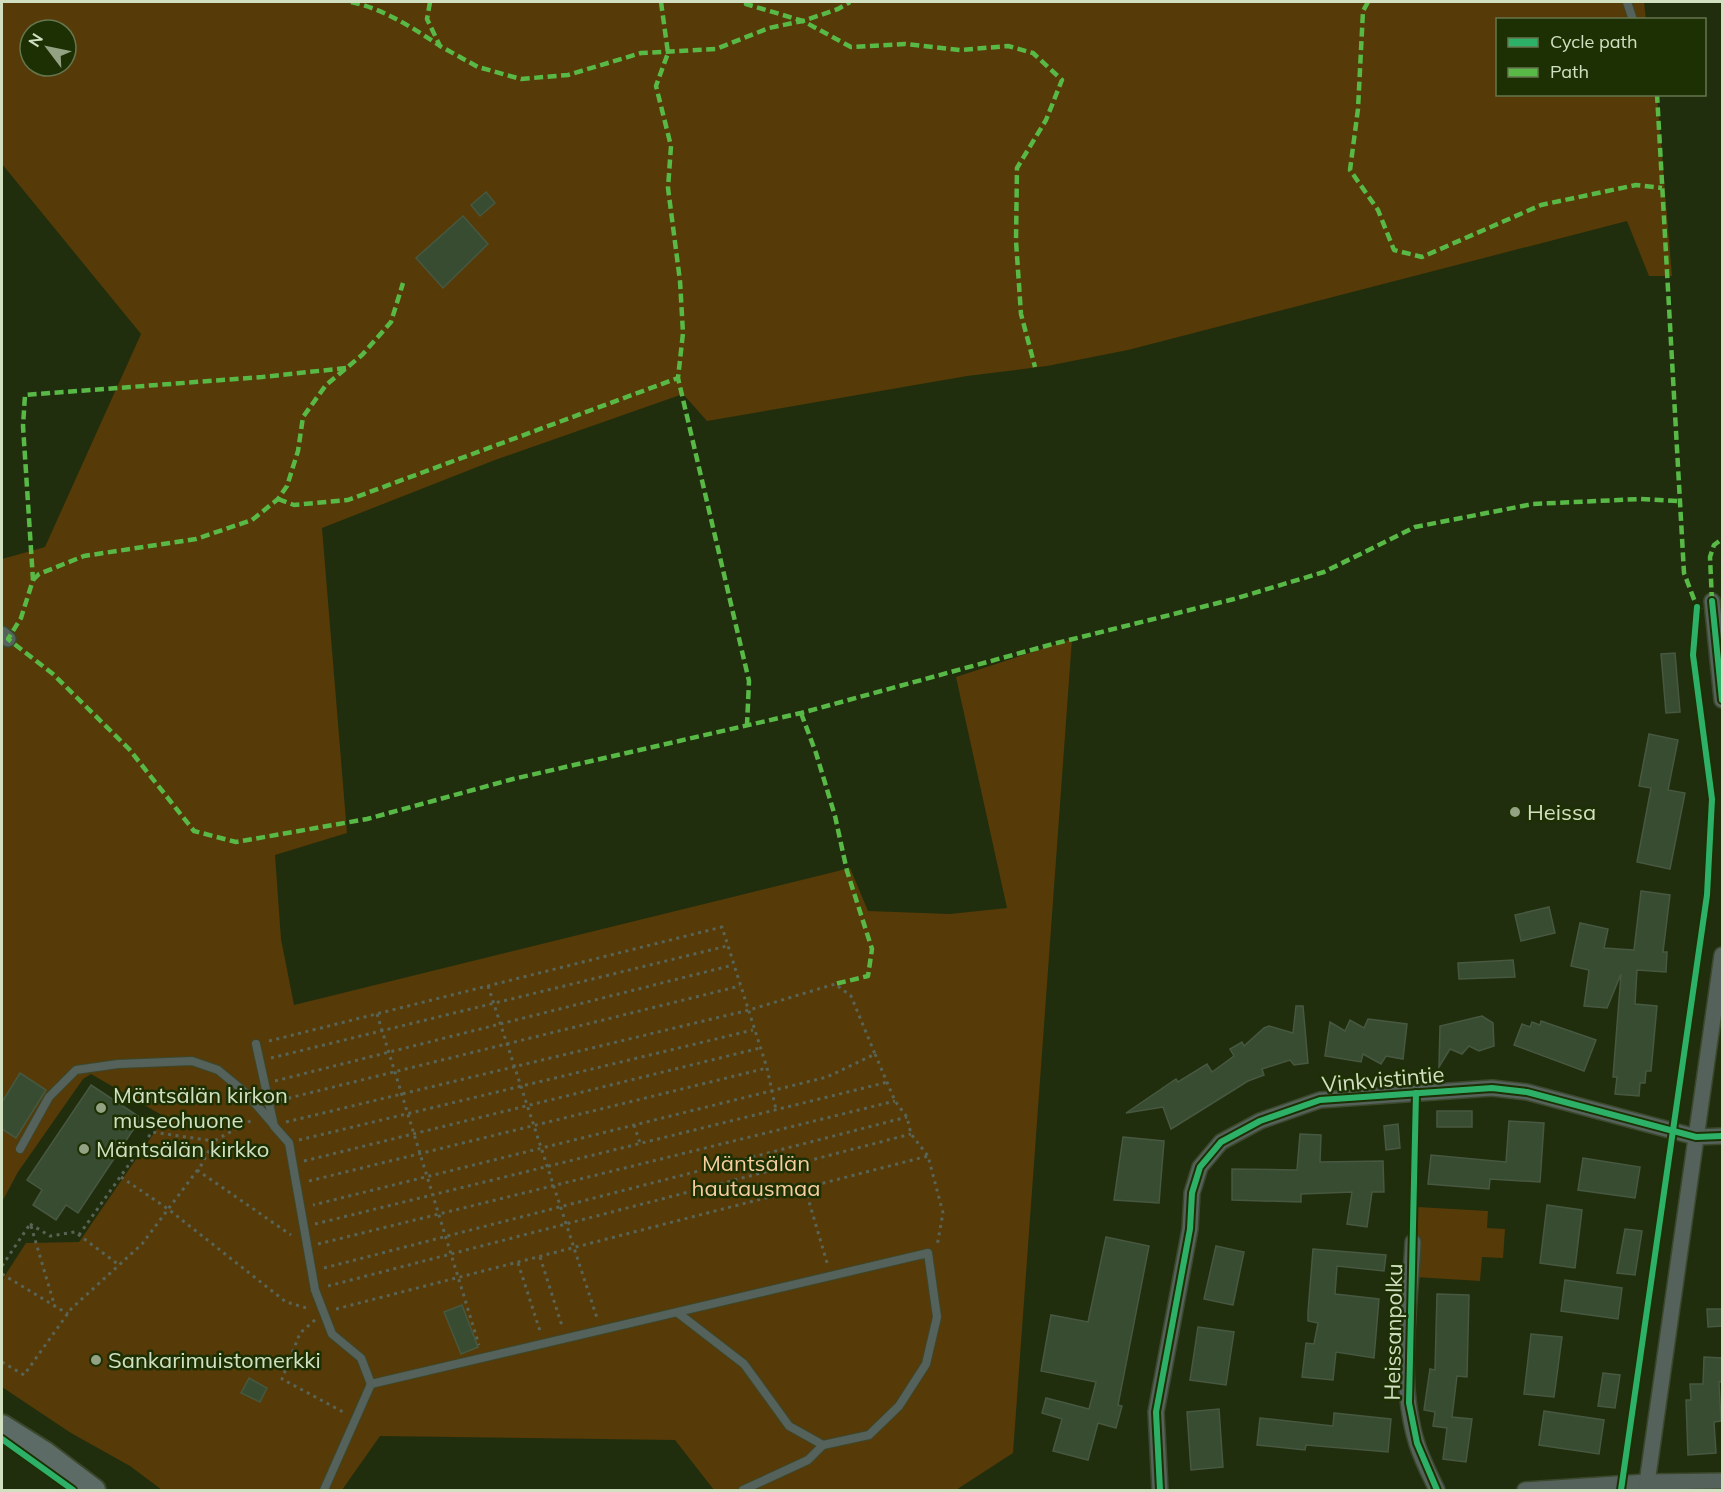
<svg xmlns="http://www.w3.org/2000/svg" width="1724" height="1492" font-family="Mulish,sans-serif">
<style>
.green{fill:#563a07;fill-rule:evenodd}
.building{fill:#384c32;stroke:#475840;stroke-width:1.5}
.lines{fill:none;stroke-linecap:round;stroke-linejoin:round}
.service-casing{stroke:#3b482c;stroke-width:10}
.minor-casing{stroke:#3b482c;stroke-width:18}
.secondary-casing{stroke:#3b482c;stroke-width:26}
.path{stroke:#586456;stroke-width:3;stroke-dasharray:3 4.5;stroke-linecap:butt}
.service{stroke:#55615b;stroke-width:8}
.minor{stroke:#55615b;stroke-width:15}
.secondary{stroke:#5c6b65;stroke-width:22}
.quiet{stroke:#58b947;stroke-width:4.5;stroke-dasharray:9 4.5;stroke-linecap:butt}
.cycleway-casing{stroke:#1d3003;stroke-width:10}
.cycleway{stroke:#2db169;stroke-width:6}
.poi-dot{fill:#92a282;stroke:#1d3003;stroke-width:2}
.labels{text-anchor:middle;dominant-baseline:central;stroke-width:5;stroke-linejoin:round;paint-order:stroke}
.poi-label{font-size:22px;fill:#d0e0c1;stroke:#1d3003;text-anchor:start}
.street-label{font-size:22px;fill:#d0e0c1;stroke:#1d3003}
.park-label{font-size:22px;fill:#f7cd9d;stroke:#1d3003}
</style>
<rect width="100%" height="100%" fill="#202e0d"/>
<g class="green">
<path d="M2,2H1644L1646,19L1498,20V94L1657,95L1672,276H1649L1627,221L1128,350L1047,366L967,376L707,421L683,394L495,460L322,528L347,833L275,855L281,939L294,1005L850,868L868,911L950,914L1007,908L956,677L1072,639L1013,1453L956,1490H714L675,1440L380,1436L342,1490H162L130,1466L71,1433L2,1387V1280L26,1243L79,1242L165,1117L91,1074L83,1079L18,1172L2,1202V559L45,547L141,334L2,164ZM30,30H66V66H30Z"/>
<polygon points="1418,1207 1488,1211 1487,1228 1505,1229 1503,1258 1482,1257 1480,1281 1415,1277"/>
</g>
<g class="building">
<polygon points="486,192 495,203 480,216 471,205"/>
<polygon points="463,216 488,244 443,288 416,258"/>
<polygon points="1675,653 1680,712 1666,713 1661,654"/>
<polygon points="1649,734 1678,740 1668,790 1685,793 1670,869 1637,862 1651,788 1639,786"/>
<polygon points="1641,891 1670,895 1663,952 1667,952 1666,972 1637,970 1635,1004 1657,1006 1651,1071 1646,1071 1645,1083 1640,1083 1639,1096 1615,1094 1617,1077 1613,1077 1621,974 1607,1008 1584,1006 1589,970 1571,966 1580,923 1608,929 1604,948 1634,950"/>
<polygon points="1549,907 1555,933 1521,941 1515,915"/>
<polygon points="1513,960 1515,977 1459,979 1458,963"/>
<polygon points="1296,1006 1303,1006 1308,1063 1294,1065 1290,1060 1262,1069 1264,1075 1248,1081 1171,1129 1163,1107 1126,1113 1176,1079 1178,1082 1207,1064 1212,1072 1234,1056 1230,1049 1242,1042 1244,1046 1264,1028 1269,1026 1293,1033"/>
<polygon points="1482,1016 1493,1023 1494,1046 1479,1051 1469,1046 1462,1054 1450,1049 1439,1067 1440,1026"/>
<polygon points="1368,1019 1407,1024 1403,1059 1386,1056 1381,1064 1363,1054 1361,1062 1325,1056 1330,1022 1345,1031 1350,1020 1364,1028"/>
<polygon points="1541,1021 1596,1040 1584,1071 1514,1045 1522,1024 1530,1027 1532,1022 1540,1025"/>
<polygon points="20,1073 46,1090 16,1138 2,1129 2,1102"/>
<polygon points="91,1085 141,1118 78,1213 66,1205 56,1220 33,1205 42,1190 27,1180"/>
<rect x="1437" y="1111" width="35" height="16"/>
<polygon points="1509,1121 1544,1123 1540,1182 1490,1179 1489,1189 1428,1184 1431,1155 1506,1162"/>
<polygon points="1398,1124 1400,1148 1386,1150 1384,1126"/>
<polygon points="1300,1134 1321,1135 1320,1162 1383,1161 1384,1192 1372,1192 1367,1227 1347,1224 1352,1192 1301,1194 1301,1202 1232,1200 1232,1169 1297,1170"/>
<polygon points="1123,1137 1164,1141 1159,1203 1114,1200"/>
<polygon points="1583,1158 1640,1167 1635,1198 1578,1190"/>
<polygon points="1547,1205 1582,1210 1575,1268 1540,1263"/>
<polygon points="1625,1229 1642,1231 1635,1275 1617,1273"/>
<polygon points="1106,1237 1149,1246 1118,1405 1122,1406 1116,1428 1098,1423 1088,1460 1053,1451 1062,1419 1042,1413 1046,1398 1089,1409 1096,1382 1041,1371 1051,1315 1088,1322"/>
<polygon points="1216,1246 1244,1252 1233,1305 1204,1299"/>
<polygon points="1313,1249 1386,1255 1384,1271 1337,1266 1335,1294 1379,1299 1374,1358 1336,1352 1333,1380 1302,1377 1306,1343 1314,1344 1318,1323 1308,1321 1308,1312"/>
<polygon points="1565,1280 1622,1288 1618,1319 1561,1311"/>
<polygon points="1437,1294 1469,1295 1467,1377 1457,1376 1452,1417 1472,1419 1466,1462 1443,1459 1447,1428 1433,1426 1435,1412 1424,1410 1430,1369 1435,1370"/>
<polygon points="462,1305 478,1347 461,1354 444,1312"/>
<polygon points="1707,1309 1722,1309 1722,1326 1708,1327"/>
<polygon points="1198,1327 1234,1332 1226,1385 1190,1380"/>
<polygon points="1531,1334 1562,1337 1554,1397 1524,1394"/>
<polygon points="1704,1357 1722,1358 1722,1382 1719,1382 1721,1421 1714,1422 1716,1453 1688,1455 1686,1400 1691,1400 1690,1384 1703,1384"/>
<polygon points="1603,1373 1620,1375 1615,1408 1598,1406"/>
<polygon points="249,1378 267,1388 260,1402 241,1393"/>
<polygon points="1219,1409 1223,1467 1191,1470 1187,1412"/>
<polygon points="1544,1411 1604,1420 1599,1454 1539,1445"/>
<polygon points="1334,1413 1391,1419 1388,1452 1306,1445 1305,1450 1257,1445 1260,1418 1333,1426"/>
</g>
<g class="lines">
<g class="service-casing">
<g id="service">
<polyline points="1627,2 1633,20"/>
<polyline points="256,1044 274,1126 289,1143 315,1290 332,1334 361,1358 371,1384"/>
<polyline points="20,1149 49,1097 76,1070 118,1064 192,1061 218,1070 246,1093 273,1124"/>
<polyline points="678,1313 744,1364 789,1426 823,1445"/>
<polyline points="324,1490 371,1384 928,1253 937,1317 926,1364 899,1406 869,1435 823,1445 808,1460 743,1490"/>
</g>
</g>
<g class="minor-casing">
<g id="minor">
<polyline points="1712,601 1722,700"/>
<polyline points="2,634 8,639"/>
<path d="M1413,1242C1410,1307 1397,1381 1417,1444C1422,1460 1430,1475 1437,1490"/>
<polyline points="1160,1490 1156,1412 1190,1229 1192,1193 1200,1167 1221,1142 1260,1121 1320,1100 1492,1088 1527,1092 1696,1137 1722,1136"/>
<polyline points="1525,1490 1646,1482 1722,1481"/>
<polyline points="1646,1490 1722,955"/>
</g>
</g>
<g class="secondary-casing">
<polyline id="secondary" points="2,1426 45,1453 94,1490"/>
</g>
<g class="path">
<polyline points="488,986 597,1318"/>
<polyline points="377,1014 479,1345"/>
<polyline points="269,1041 722,927 767,1068 776,1110"/>
<polyline points="875,1054 895,1101 907,1117 911,1134 928,1156 943,1213 937,1246"/>
<polyline points="271,1058 727,946"/>
<polyline points="275,1081 733,965"/>
<polyline points="281,1100 740,986"/>
<polyline points="286,1122 749,1010 835,984 851,996 875,1054 827,1077 313,1205"/>
<polyline points="634,1125 640,1143"/>
<polyline points="299,1140 753,1030"/>
<polyline points="304,1161 760,1048"/>
<polyline points="197,1170 291,1235"/>
<polyline points="121,1177 168,1209 286,1302 310,1309"/>
<polyline points="309,1181 767,1068"/>
<polyline points="805,1188 828,1266"/>
<polyline points="30,1224 50,1236 75,1232 119,1265"/>
<polyline points="315,1224 888,1082"/>
<polyline points="31,1226 55,1307"/>
<polyline points="79,1235 152,1132 214,1141"/>
<polyline points="318,1244 895,1101"/>
<polyline points="540,1257 562,1326"/>
<polyline points="518,1263 540,1331"/>
<polyline points="2,1266 30,1224"/>
<polyline points="324,1268 907,1117"/>
<polyline points="2,1274 68,1314"/>
<polyline points="328,1286 911,1134"/>
<polyline points="336,1309 928,1156"/>
<polyline points="315,1320 300,1333 282,1379 345,1413"/>
<polyline points="2,1362 24,1375 71,1309 142,1244 202,1164 214,1141 252,1120"/>
</g>
<use href="#service" class="service"/>
<use href="#minor" class="minor"/>
<use href="#secondary" class="secondary"/>
<g class="quiet">
<path d="M351,2C384,9 411,27 439,45"/>
<polyline points="430,2 427,19 440,46 478,67 521,79 568,75 641,53 716,49 769,28 803,21 838,9 850,2"/>
<polyline points="661,2 668,53 656,86 671,146 668,188 680,281 683,333 678,378 749,681 747,725"/>
<polyline points="746,2 746,4 803,21 851,47 905,44 960,50 1008,46 1033,53 1062,80 1046,120 1017,168 1016,241 1021,314 1035,367"/>
<polyline points="1368,2 1363,11 1358,109 1350,170 1378,210 1394,250 1422,257 1541,205 1636,185 1662,188"/>
<polyline points="1657,94 1684,573 1697,607 1701,610"/>
<polyline points="346,368 262,377 25,395 23,426 33,580 21,618 8,639 53,674 129,749 194,831 236,842 367,819 513,779 801,713 1053,644 1234,599 1324,572 1415,527 1533,504 1641,499 1678,501"/>
<polyline points="278,499 294,505 348,500 678,378"/>
<polyline points="33,580 39,574 84,556 196,539 252,520 278,499 287,486 298,451 303,417 326,385 362,355 391,322 403,283"/>
<polyline points="1712,601 1710,557 1714,545 1722,539"/>
<polyline points="801,713 816,753 835,816 847,871 872,949 868,976 835,984"/>
</g>
<g class="cycleway-casing">
<g id="cycleway">
<polyline points="1712,601 1722,700"/>
<polyline points="1416,1093 1409,1403 1417,1443 1437,1490"/>
<polyline points="2,1439 73,1490"/>
<polyline points="1160,1490 1156,1412 1190,1229 1192,1193 1200,1167 1221,1142 1260,1121 1320,1100 1492,1088 1527,1092 1696,1137 1722,1136"/>
<polyline points="1621,1490 1707,895 1712,799 1693,655 1697,607"/>
</g>
</g>
<use href="#cycleway" class="cycleway"/>
</g>
<g class="poi-dot">
<circle cx="1515" cy="812" r="6"/>
<circle cx="101" cy="1108" r="6"/>
<circle cx="84" cy="1149" r="6"/>
<circle cx="96" cy="1360" r="6"/>
</g>
<g class="labels">
<g class="poi-label">
<text x="1527" y="812">Heissa</text>
<text x="113" y="1095">Mäntsälän kirkon<tspan x="113" dy="25">museohuone</tspan></text>
<text x="96" y="1149">Mäntsälän kirkko</text>
<text x="108" y="1360">Sankarimuistomerkki</text>
</g>
<g class="street-label">
<text transform="translate(1383 1079) rotate(-5)">Vinkvistintie</text>
<text transform="translate(1393 1332) rotate(-89)">Heissanpolku</text>
</g>
<g class="park-label">
<text x="756" y="1163">Mäntsälän<tspan x="756" dy="25">hautausmaa</tspan></text>
</g>
</g>
<rect width="1724" height="1492" fill="none" stroke="#d0e0c1" stroke-width="6"/>
<rect x="1496" y="18" width="210" height="78" fill="#1d3003" stroke="#65764f" stroke-width="1.5"/>
<rect x="1508" y="38" width="30" height="9" fill="#2db169" stroke="#65764f" stroke-width="1.5"/>
<text x="1550" y="48" font-size="18" fill="#d0e0c1">Cycle path</text>
<rect x="1508" y="68" width="30" height="9" fill="#58b947" stroke="#65764f" stroke-width="1.5"/>
<text x="1550" y="78" font-size="18" fill="#d0e0c1">Path</text>
<g transform="translate(48 48) rotate(302)"><circle r="28" fill="#1d3003" stroke="#65764f" stroke-width="1.5"/>
<path d="M0-4.5L10 22L0 15L-10 22Z" fill="#92a282"/>
<text y="-9" font-size="16" font-weight="bold" text-anchor="middle" fill="#d0e0c1">N</text>
</g>
</svg>
